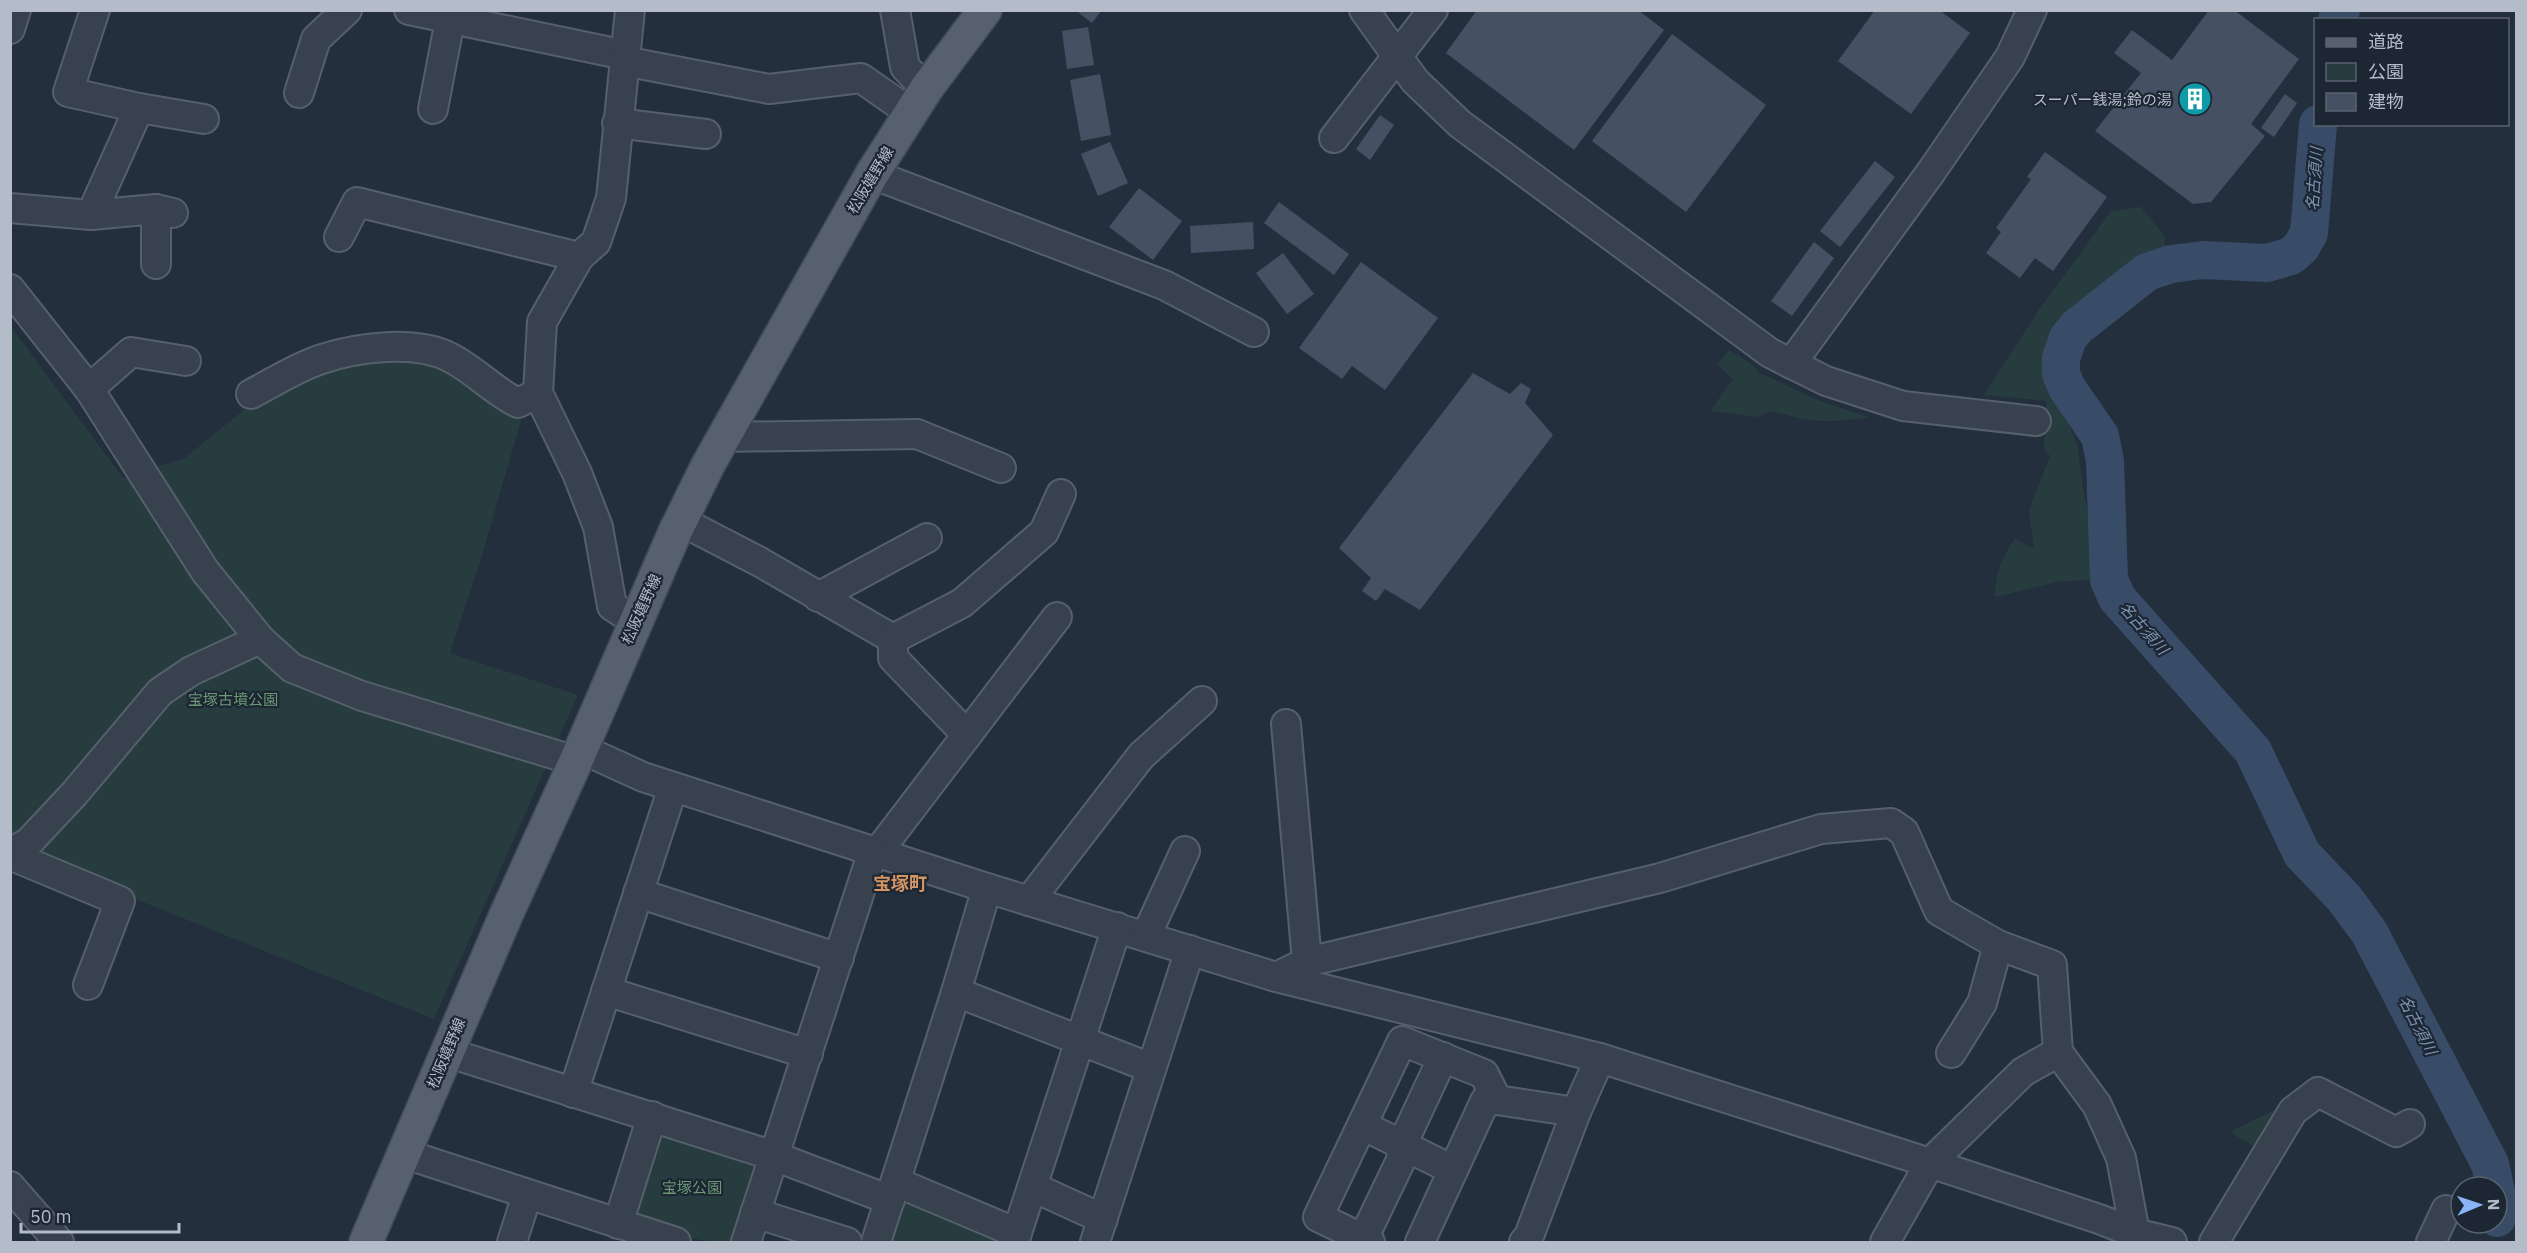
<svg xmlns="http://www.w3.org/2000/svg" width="2527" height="1253" font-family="'IBM Plex Sans','Noto Sans JP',sans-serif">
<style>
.green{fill:#263c3f}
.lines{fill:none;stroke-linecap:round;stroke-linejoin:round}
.river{stroke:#394c67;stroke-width:38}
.building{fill:#455162}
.minor-casing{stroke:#565f6c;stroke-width:32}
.major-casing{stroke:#414a57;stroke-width:36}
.minor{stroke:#38414e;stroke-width:28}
.major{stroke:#56606e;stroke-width:33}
.labels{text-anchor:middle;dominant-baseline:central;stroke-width:4.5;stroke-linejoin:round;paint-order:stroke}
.poi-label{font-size:15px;fill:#b4bcc9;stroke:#1d2633;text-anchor:end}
.street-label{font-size:15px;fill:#b4bcc9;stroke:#1d2633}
.park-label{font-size:15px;fill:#6b9a76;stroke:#1d2633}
.water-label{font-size:16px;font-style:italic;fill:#7c92b1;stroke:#1d2633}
.quarter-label{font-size:18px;font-weight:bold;fill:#d59563;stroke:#1d2633}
</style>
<rect width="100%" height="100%" fill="#242f3e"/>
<g class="green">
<path d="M2141,207L2165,237L2164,255L2073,311L2048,350V374L2077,444L2085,499L2104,579L2057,582L1995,597C1994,575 2003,556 2015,538L2034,550L2029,510L2050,456L2044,449L2046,401L1984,395L2038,311L2111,211Z"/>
<polygon points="10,325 123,478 175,461 182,460 249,406 319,371 402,355 444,364 508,411 522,417 481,559 450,653 578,695 434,1019 11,849"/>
<path d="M1729,350L1750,363L1760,373L1820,401L1869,417C1828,424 1811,422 1772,411L1758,417L1710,411L1733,379L1717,365Z"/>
<polygon points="2282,1106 2257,1149 2230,1132"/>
<path d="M656,1133L755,1158L758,1169L735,1240C717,1251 657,1226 636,1219L632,1207Z"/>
<polygon points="910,1194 1007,1242 894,1242 889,1236 900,1200"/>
</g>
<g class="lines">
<g class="river">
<polyline points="2337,20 2341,10"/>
<polyline points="2318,124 2309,233 2301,247 2291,256 2267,263 2203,260 2171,264 2147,272 2077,327 2068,338 2061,358 2061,374 2067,388 2100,436 2105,461 2109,580 2117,598 2253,751 2302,854 2344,898 2369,932 2490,1164 2495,1187"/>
<polyline points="2497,1194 2500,1209 2497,1218"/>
</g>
</g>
<g class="building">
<polygon points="1075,10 1102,10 1092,23"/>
<polygon points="1477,10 1638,10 1664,30 1574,150 1446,53"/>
<polygon points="1875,10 1939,10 1970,33 1911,114 1838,61"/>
<polygon points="2209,10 2234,10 2299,59 2251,124 2265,136 2211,202 2193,204 2095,131 2141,73 2114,53 2132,30 2172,60"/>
<polygon points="1088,27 1094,65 1067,69 1062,31"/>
<polygon points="1672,34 1766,105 1686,212 1592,141"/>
<polygon points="1100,74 1111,135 1081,141 1070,80"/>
<polygon points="2285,94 2297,103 2274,137 2261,128"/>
<polygon points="1380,115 1394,125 1370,160 1356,149"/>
<polygon points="1110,142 1128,183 1098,196 1081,154"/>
<polygon points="2045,152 2107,197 2053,271 2035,258 2020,278 1986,253 2001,232 1996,228 2031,179 2027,177"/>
<polygon points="1875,161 1895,177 1840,247 1820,231"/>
<polygon points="1139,188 1182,221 1153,260 1109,227"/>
<polygon points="1279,202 1349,254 1334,275 1264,223"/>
<polygon points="1253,222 1254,249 1191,253 1190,226"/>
<polygon points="1814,242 1834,258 1792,316 1771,301"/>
<polygon points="1283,253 1314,294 1287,314 1256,273"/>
<polygon points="1361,262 1438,318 1385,390 1352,366 1342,379 1299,348"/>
<polygon points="1473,373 1510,394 1521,383 1531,389 1525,403 1553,435 1420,610 1385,589 1376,601 1362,591 1371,578 1339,548"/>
</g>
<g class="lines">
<g class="minor-casing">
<g id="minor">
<polyline points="409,10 625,55"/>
<polyline points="630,10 611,198 596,242 579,257 542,322 538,393 577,473 598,527 612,606 635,621"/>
<polyline points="895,10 905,67 926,89"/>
<polyline points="1364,10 1415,81 1460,124 1770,353 1826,381 1903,406 2036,421"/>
<polyline points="10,29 16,10"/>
<polyline points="624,61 769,89 861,78 911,113"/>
<polyline points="299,93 316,39 347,10"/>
<polyline points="139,108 204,119"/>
<polyline points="433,109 450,20"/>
<polyline points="617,123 706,134"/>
<polyline points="1334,138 1433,10"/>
<polyline points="872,174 1164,285 1254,332"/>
<polyline points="10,208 91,215 139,108 68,92 95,10"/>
<polyline points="91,215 156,209 173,213"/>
<polyline points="339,237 357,202 579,257"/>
<polyline points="156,264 156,209"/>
<polyline points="10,289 89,389 205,571 260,639 292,668 362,696 576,761"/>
<polyline points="1791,364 1931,172 2010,57 2032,10"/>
<polyline points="89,389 131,352 186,361"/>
<path d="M251,394C274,382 297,367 322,359C358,347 415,340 449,357C474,369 493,391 518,403L538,393"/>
<polyline points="723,437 917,434 1001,468"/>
<polyline points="681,521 760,562 893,639 893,658 967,735 877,853"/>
<polyline points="818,597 927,538"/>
<polyline points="893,639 962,603 1044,532 1061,494"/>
<polyline points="1286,724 1307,962"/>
<polyline points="967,735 1057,617"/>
<polyline points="582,749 643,777 987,888 1276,977 1600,1058 1930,1163 2099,1219 2135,1233 2172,1242"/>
<polyline points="10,853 29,842 74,794 160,692 191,671 260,639"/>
<polyline points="10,855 120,901 88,985"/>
<polyline points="638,893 839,958"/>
<polyline points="1029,901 1141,756 1202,701"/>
<polyline points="1146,936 1185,851"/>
<polyline points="1276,977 1307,962 1660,878 1821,829 1891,823 1904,832 1939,911 1998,945 2052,965 2058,1052 2097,1105 2121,1158 2135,1233"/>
<polyline points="606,991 808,1054"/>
<polyline points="956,992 1151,1068"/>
<polyline points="446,1052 774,1156 890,1200"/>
<polyline points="1951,1053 1982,1003 1998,945"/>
<polyline points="573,1093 673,787"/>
<polyline points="1362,1125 1453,1170"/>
<polyline points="402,1153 676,1242"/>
<polyline points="896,1182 1017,1233"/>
<polyline points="10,1186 59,1242"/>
<polyline points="1033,1187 1103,1219"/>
<polyline points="755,1213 847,1242"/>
<polyline points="618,1224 652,1116"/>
<polyline points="1363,1239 1401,1160 1402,1145 1443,1057"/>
<polyline points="512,1242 527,1195"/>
<polyline points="746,1242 873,851"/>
<polyline points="876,1242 956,992 987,888"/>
<polyline points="1014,1242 1117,927"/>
<polyline points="1095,1242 1190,950"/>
<polyline points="1370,1242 1318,1217 1402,1041 1484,1074 1497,1100"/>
<polyline points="1420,1242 1485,1101 1497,1100 1576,1112"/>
<polyline points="1524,1242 1529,1236 1576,1112 1600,1058"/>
<polyline points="1885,1242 1930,1163 2023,1072 2058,1052"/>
<polyline points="2214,1242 2293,1111 2318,1092 2396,1132 2410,1124"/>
<polyline points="2431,1242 2446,1210"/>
</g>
</g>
<g class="major-casing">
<polyline id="major" points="366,1242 506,915 576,761 675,532 708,465 872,174 926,89 985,10"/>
</g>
<use href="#minor" class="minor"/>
<use href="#major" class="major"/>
</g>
<defs>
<g id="building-disc" transform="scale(1.725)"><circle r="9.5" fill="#0f9aa8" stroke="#1d2633"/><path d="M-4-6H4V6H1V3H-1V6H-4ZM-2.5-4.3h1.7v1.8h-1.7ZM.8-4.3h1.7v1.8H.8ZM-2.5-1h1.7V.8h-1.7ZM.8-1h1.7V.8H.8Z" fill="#fff"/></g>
</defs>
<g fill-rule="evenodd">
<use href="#building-disc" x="2195" y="99"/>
</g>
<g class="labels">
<g class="poi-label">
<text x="2172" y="99">スーパー銭湯;鈴の湯</text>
</g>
<g class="street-label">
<text transform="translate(870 180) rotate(-59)">松阪嬉野線</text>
<text transform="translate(641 609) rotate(-66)">松阪嬉野線</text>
<text transform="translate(446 1053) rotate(-67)">松阪嬉野線</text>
</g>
<g class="park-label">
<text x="233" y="699">宝塚古墳公園</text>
<text x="692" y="1187">宝塚公園</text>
</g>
<g class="water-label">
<text transform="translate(2314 179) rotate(-86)">名古須川</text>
<text transform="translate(2144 628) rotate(48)">名古須川</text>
<text transform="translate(2418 1025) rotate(63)">名古須川</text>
</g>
<g class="quarter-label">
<text x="900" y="883">宝塚町</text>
</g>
</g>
<rect width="2527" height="1253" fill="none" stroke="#b4bcc9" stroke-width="24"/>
<rect x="2314" y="18" width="195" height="108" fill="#1d2633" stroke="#59626f" stroke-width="1.5"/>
<rect x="2326" y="38" width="30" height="9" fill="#56606e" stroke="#59626f" stroke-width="1.5"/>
<text x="2368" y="48" font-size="18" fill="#b4bcc9">道路</text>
<rect x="2326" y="63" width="30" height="18" fill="#263c3f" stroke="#59626f" stroke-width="1.5"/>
<text x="2368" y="78" font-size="18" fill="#b4bcc9">公園</text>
<rect x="2326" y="93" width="30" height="18" fill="#455162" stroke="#59626f" stroke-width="1.5"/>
<text x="2368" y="108" font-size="18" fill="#b4bcc9">建物</text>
<g transform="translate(2479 1205) rotate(88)"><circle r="28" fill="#1d2633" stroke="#59626f" stroke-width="1.5"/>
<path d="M0-4.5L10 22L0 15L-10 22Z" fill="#8ab4f8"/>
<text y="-9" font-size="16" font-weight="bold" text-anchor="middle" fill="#b4bcc9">N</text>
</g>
<path d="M21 1223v9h158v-9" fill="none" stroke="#b4bcc9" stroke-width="3"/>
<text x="30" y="1223" font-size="18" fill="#b4bcc9" stroke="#1d2633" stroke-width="4.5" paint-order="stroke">50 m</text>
</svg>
